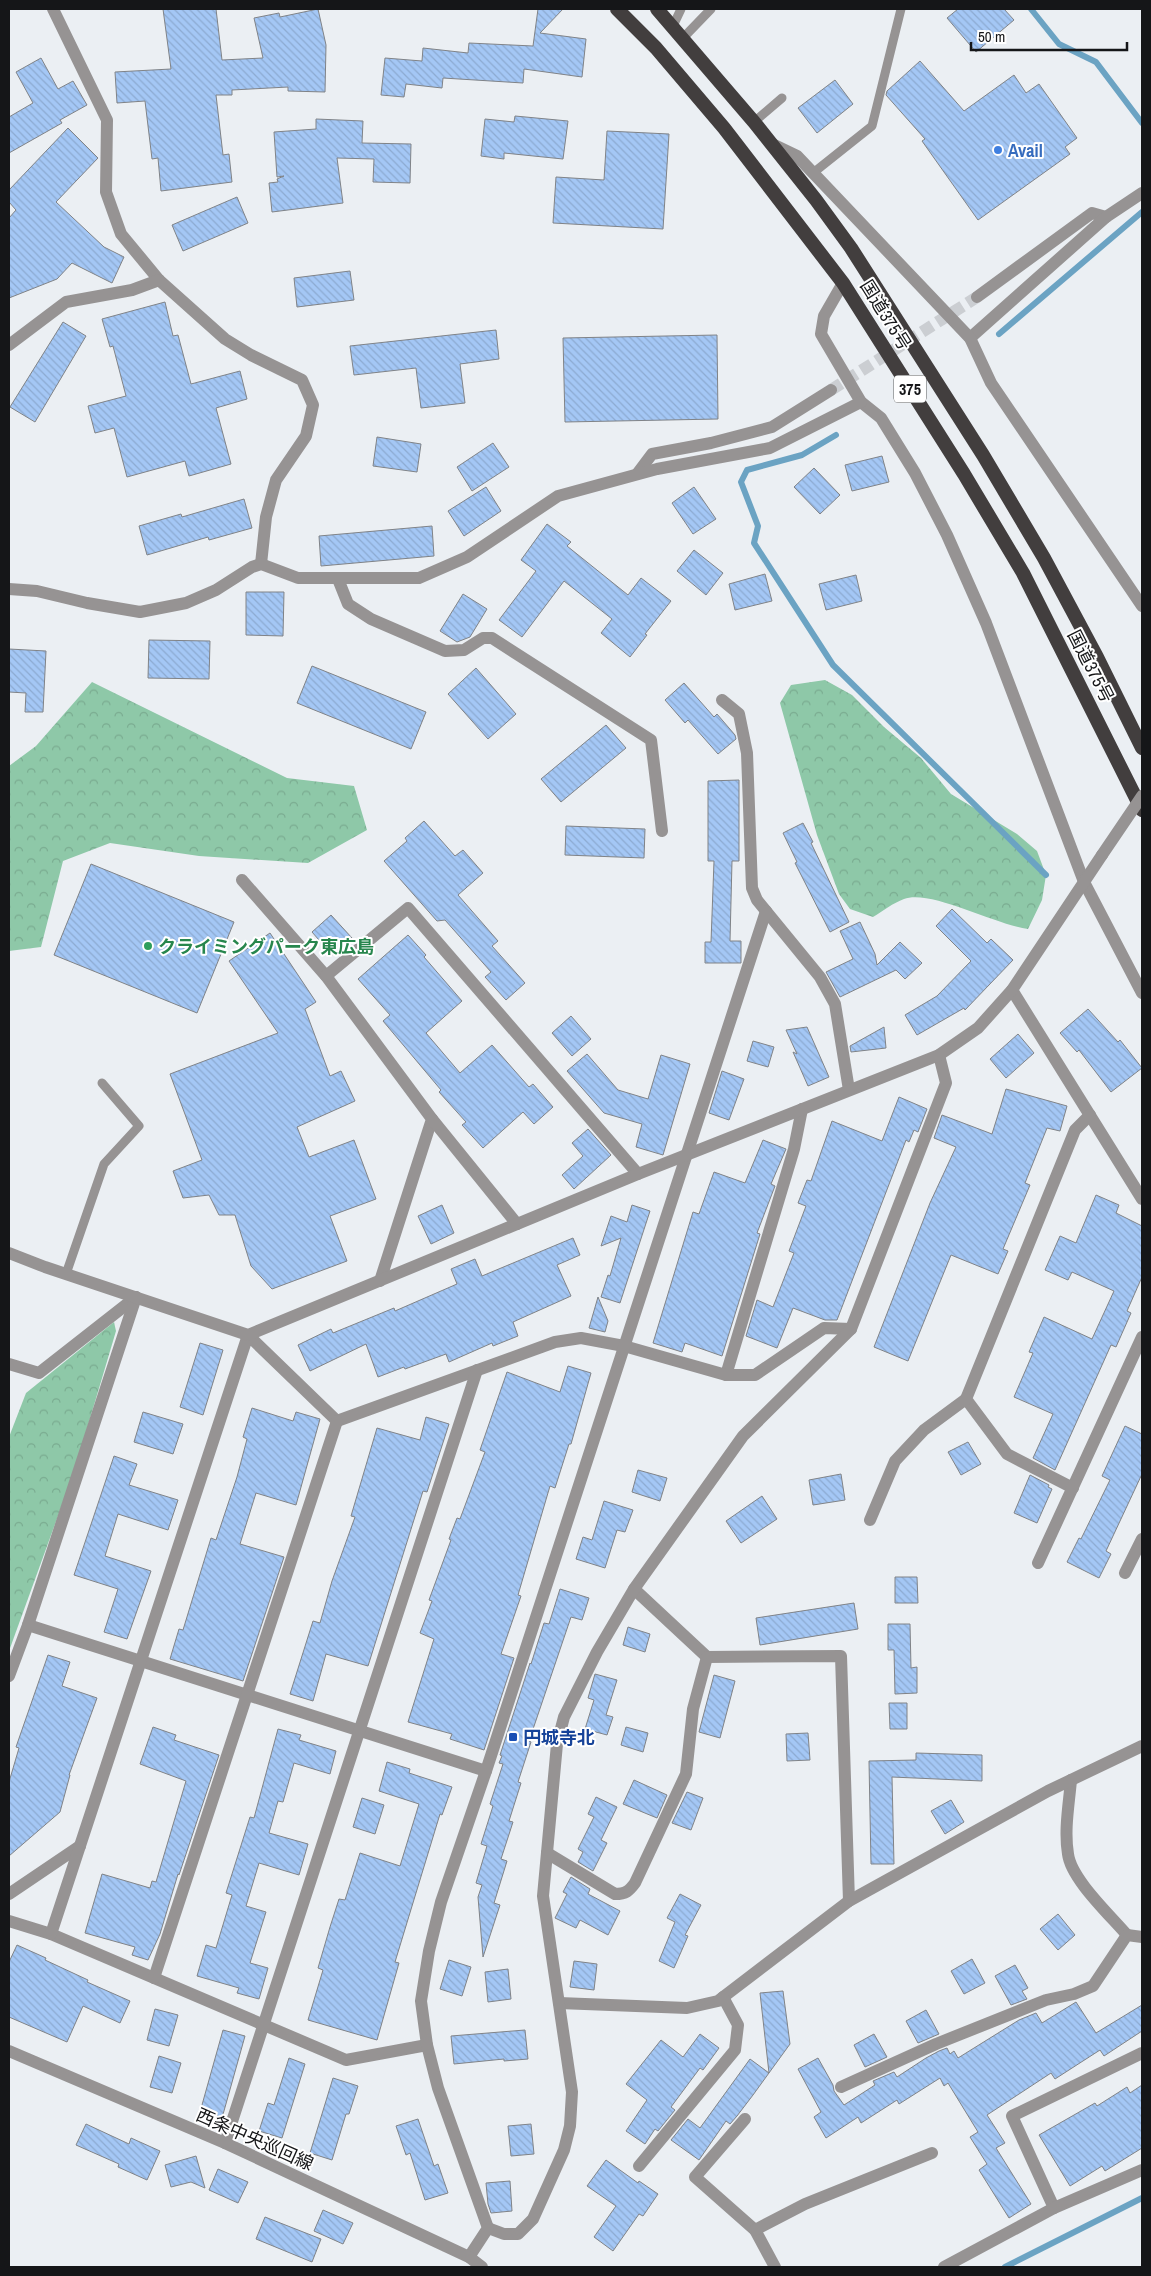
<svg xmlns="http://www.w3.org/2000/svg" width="1151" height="2276" font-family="'Archivo Narrow','Noto Sans JP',sans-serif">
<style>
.forest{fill:url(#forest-crowns)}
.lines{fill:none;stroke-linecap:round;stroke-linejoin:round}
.stream{stroke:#6ba3c3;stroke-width:6}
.building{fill:url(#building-back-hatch);stroke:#808387}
.minor-tunnel{stroke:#cbced2;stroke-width:12;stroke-dasharray:12 6;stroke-linecap:butt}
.service{stroke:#969393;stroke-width:9}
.minor{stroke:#969393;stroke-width:12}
.tertiary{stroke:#969393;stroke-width:12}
.trunk{stroke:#423e3e;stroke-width:14}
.tertiary-bridge{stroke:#969393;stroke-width:12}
.shop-dot{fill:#3f7fe0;stroke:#fff;stroke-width:2}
.leisure-dot{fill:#2e9e5b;stroke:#fff;stroke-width:2}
.transit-dot{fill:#1a4fb4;stroke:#fff;stroke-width:2}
.labels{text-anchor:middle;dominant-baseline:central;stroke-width:4;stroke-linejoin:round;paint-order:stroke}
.shield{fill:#fff;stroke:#5b5c5d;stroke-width:1}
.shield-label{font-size:16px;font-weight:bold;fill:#151618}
.shop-label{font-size:18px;font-weight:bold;fill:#366cbe;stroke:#fff;text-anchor:start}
.street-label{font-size:18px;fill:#151618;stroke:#fff}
.leisure-label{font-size:18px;font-weight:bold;fill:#27864d;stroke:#fff;text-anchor:start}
.transit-label{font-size:18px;font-weight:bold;fill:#164399;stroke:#fff;text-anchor:start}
</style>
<defs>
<pattern id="forest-crowns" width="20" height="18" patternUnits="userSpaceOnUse" patternTransform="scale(1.25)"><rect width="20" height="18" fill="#8ec8a8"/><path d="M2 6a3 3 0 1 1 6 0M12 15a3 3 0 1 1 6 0" fill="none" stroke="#7aab90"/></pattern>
<pattern id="building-back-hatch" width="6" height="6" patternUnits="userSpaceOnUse" patternTransform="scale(1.25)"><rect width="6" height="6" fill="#a4c7f5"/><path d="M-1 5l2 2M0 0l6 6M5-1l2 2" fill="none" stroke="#8caad1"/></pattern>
</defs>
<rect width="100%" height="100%" fill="#ebeff3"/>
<g class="forest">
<path d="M825,680L852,695L884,727L921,758L951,794L1017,834L1037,851L1046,875L1042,900L1028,929C996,925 930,889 904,899C893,903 883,911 873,917L850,909L839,894L817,835L780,703L791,685Z"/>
<polygon points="92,682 287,778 354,786 367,830 308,863 199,856 110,843 63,861 41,947 9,951 9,766 36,746"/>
<polygon points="114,1322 116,1331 75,1469 9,1651 9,1437 26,1393"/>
</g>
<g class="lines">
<g class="stream">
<polyline points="1031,9 1059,44 1096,62 1142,123"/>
<polyline points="999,334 1142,212"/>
<polyline points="836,435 802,455 747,470 741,482 758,526 754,543 833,665 1046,875"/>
<polyline points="1005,2267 1142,2198"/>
</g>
</g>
<g class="building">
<polygon points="163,9 216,9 222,60 263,58 254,18 279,13 280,17 318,9 326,45 325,92 288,91 288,87 232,90 232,95 216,95 223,155 229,154 232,182 161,191 158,158 152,159 145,101 117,103 115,72 171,69"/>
<polygon points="538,9 563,9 540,33 586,39 582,77 524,69 523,83 443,78 442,88 406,84 404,97 381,95 385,58 422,61 423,48 468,53 469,43 533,46"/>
<polygon points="958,9 1004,9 1014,20 976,52 947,18"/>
<polygon points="41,58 58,89 73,81 87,105 60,120 62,123 9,153 9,117 33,103 16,72"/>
<polygon points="920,61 964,111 1014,75 1026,93 1039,84 1077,138 1065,147 1070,154 978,220 922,141 925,139 886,95 887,91"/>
<polygon points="835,80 853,104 817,133 798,108"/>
<polygon points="515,116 568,121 563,159 504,153 504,159 481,156 485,119 514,122"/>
<polygon points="316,119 363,121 362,143 411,144 410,183 373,182 374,159 337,158 343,203 272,212 269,183 278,182 277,179 284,176 277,177 274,132 316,129"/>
<polygon points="68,128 98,158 56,202 104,247 124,257 112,283 72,263 57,279 9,298 9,218 16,210 9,202 9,190"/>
<polygon points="607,131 669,134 663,229 553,223 556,177 604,180"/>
<polygon points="237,197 248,223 183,251 172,225"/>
<polygon points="350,271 354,300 297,307 294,278"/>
<polygon points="165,302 173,336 178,335 191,384 240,371 247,399 216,408 231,464 189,476 185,461 127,477 114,428 95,433 88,406 126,396 113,346 110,347 102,319"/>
<polygon points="63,322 86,336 35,422 10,407"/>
<polygon points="496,330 499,359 460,364 465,403 421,408 416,368 354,375 350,346"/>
<polygon points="717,335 718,419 565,422 563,338"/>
<polygon points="377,437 421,444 417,472 373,466"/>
<polygon points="493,443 509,467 472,491 457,467"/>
<polygon points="882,456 889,482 852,491 845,465"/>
<polygon points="814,468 840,495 820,514 794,487"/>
<polygon points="486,487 501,511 464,536 448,511"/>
<polygon points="694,487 716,519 693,534 672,503"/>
<polygon points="244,499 252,528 209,540 208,537 147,555 139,526 181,514 182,517"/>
<polygon points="547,524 571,542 567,546 628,595 641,578 671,601 645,634 647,635 630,657 601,633 612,619 564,581 522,637 499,620 536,571 521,560"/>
<polygon points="432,526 434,556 321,566 319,536"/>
<polygon points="694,550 723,573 706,595 677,571"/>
<polygon points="765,574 772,601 735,610 729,584"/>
<polygon points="856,575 862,601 826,610 819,584"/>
<polygon points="246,592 284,592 283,636 246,635"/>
<polygon points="463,594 487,609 470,637 457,642 440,631"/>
<polygon points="149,640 210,641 209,679 148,678"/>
<polygon points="9,649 46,651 43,712 25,712 26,693 9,692"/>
<polygon points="312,666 426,712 411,749 297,703"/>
<polygon points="476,668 516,714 488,739 448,694"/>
<polygon points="684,683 714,717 717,714 735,735 736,739 718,754 688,720 685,723 665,700"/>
<polygon points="606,725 626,748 561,802 541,779"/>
<polygon points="739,780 739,861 732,861 730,941 741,941 741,963 705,963 705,942 711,942 714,861 708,861 708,781"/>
<polygon points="424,821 455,856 463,850 483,873 458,895 498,941 492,946 525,983 506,1000 485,977 491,972 445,920 437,921 384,861 407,841 405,838"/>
<polygon points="803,823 813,842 811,843 849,922 830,932 795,863 797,862 783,833"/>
<polygon points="566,826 645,829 644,858 565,855"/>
<polygon points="91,864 234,922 197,1013 54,955"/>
<polygon points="952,909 987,943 991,939 1013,960 965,1010 964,1008 917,1035 905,1015 937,996 971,961 936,926"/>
<polygon points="331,915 352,938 332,955 312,932"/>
<polygon points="860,922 875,954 877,965 900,942 922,963 905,979 896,970 840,997 826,972 853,959 840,931"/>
<polygon points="270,933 316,1002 305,1009 330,1076 341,1071 355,1101 297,1127 309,1157 354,1140 376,1199 330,1216 347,1261 272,1289 251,1266 235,1215 219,1215 209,1195 183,1198 173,1171 202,1160 170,1074 278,1033 229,961"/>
<polygon points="408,935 426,955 424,957 462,1001 426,1033 460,1073 492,1045 529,1087 533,1084 553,1107 534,1124 523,1112 483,1148 462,1125 466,1122 439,1092 441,1090 383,1021 390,1015 358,979"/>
<polygon points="1088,1009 1118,1042 1120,1040 1142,1068 1111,1092 1079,1050 1077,1052 1060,1033"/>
<polygon points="571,1016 591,1039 572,1056 552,1033"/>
<polygon points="807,1027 829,1077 808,1086 793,1052 797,1054 786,1030"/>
<polygon points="884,1027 886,1048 851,1052 850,1046"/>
<polygon points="1018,1034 1034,1053 1006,1078 990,1059"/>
<polygon points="753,1041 774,1047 768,1067 747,1061"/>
<polygon points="587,1054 618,1090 648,1099 661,1055 690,1064 663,1155 636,1147 642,1124 604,1113 567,1071"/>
<polygon points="722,1071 744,1079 729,1120 709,1113"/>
<polygon points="1006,1089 1067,1106 1060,1131 1047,1128 1025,1183 1030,1185 1003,1249 1008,1251 998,1274 951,1255 908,1361 874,1347 930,1203 956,1147 934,1138 942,1115 992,1134"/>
<polygon points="899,1097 927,1109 918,1132 914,1130 909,1142 906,1140 837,1320 825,1320 793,1308 777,1348 746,1336 757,1300 773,1307 794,1253 789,1251 806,1206 798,1203 807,1180 811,1181 832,1121 882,1141"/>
<polygon points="588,1129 611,1155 574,1189 562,1175 583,1156 572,1143"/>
<polygon points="763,1140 786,1149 771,1184 775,1186 757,1233 760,1234 722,1356 685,1343 682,1352 653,1343 693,1212 699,1214 714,1172 745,1183"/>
<polygon points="1096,1195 1119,1205 1116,1213 1142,1226 1142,1277 1127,1311 1131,1313 1116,1347 1111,1345 1055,1470 1033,1458 1053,1414 1014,1397 1033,1353 1029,1352 1044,1317 1092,1339 1114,1291 1072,1272 1068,1280 1045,1270 1060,1236 1076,1243"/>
<polygon points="442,1205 454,1233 431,1244 418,1216"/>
<polygon points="632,1205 650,1211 620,1303 601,1297 608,1275 610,1276 621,1238 601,1246 611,1216 627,1222"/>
<polygon points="573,1238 580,1255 557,1265 571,1296 513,1322 518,1336 493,1346 492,1343 449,1362 446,1354 405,1369 404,1367 378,1377 366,1344 310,1371 298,1345 331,1329 333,1333 394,1308 395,1311 457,1284 451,1269 475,1259 482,1276"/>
<polygon points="598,1297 608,1321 605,1332 589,1328"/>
<polygon points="200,1343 223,1350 203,1415 180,1407"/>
<polygon points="568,1366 591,1373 571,1444 569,1444 555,1488 550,1486 518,1595 521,1596 501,1654 514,1658 484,1750 450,1739 452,1734 408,1722 434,1639 420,1633 432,1601 429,1600 451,1540 449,1539 457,1518 460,1519 485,1452 480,1450 507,1372 560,1392"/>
<polygon points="252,1408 293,1421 296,1412 320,1419 296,1505 256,1493 240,1544 284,1557 243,1681 170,1659 179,1629 183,1630 211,1538 216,1540 237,1477 247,1439 243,1437"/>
<polygon points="143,1412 183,1424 173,1454 134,1442"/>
<polygon points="426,1417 449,1424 427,1492 423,1491 368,1666 326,1654 313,1701 290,1694 313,1621 320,1623 332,1581 355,1517 351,1516 377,1428 420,1440"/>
<polygon points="1125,1426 1142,1434 1142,1474 1106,1551 1111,1554 1099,1578 1067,1562 1079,1538 1081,1539 1110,1480 1102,1476"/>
<polygon points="968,1442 981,1464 961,1475 948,1452"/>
<polygon points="114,1456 137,1464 129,1485 178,1500 168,1530 118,1514 105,1556 151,1571 127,1639 104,1632 118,1589 74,1575"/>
<polygon points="638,1470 667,1478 660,1501 632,1492"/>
<polygon points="841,1474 845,1500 813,1505 809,1480"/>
<polygon points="1030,1475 1049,1485 1048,1487 1052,1489 1037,1523 1014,1513"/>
<polygon points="762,1496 777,1519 741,1543 726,1521"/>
<polygon points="604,1501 633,1510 625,1532 617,1530 605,1568 576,1559 583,1537 592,1540"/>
<polygon points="895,1577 917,1577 918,1603 895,1603"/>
<polygon points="560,1589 589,1598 582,1620 571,1617 529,1741 531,1742 518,1782 521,1783 509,1821 513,1822 501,1859 507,1861 494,1903 500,1905 483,1957 478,1897 482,1885 476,1883 487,1846 481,1844 493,1806 490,1804 503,1764 499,1763 502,1756 500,1755 530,1663 531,1664 544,1623 549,1624"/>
<polygon points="854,1603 858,1629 760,1645 756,1618"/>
<polygon points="888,1624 910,1624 911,1668 917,1667 917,1693 895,1694 894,1650 888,1650"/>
<polygon points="628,1627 650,1634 645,1652 623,1645"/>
<polygon points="48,1655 70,1662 62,1686 97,1698 69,1775 70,1775 60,1812 9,1856 9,1782 19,1748 16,1747"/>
<polygon points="595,1674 617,1680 606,1715 613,1717 607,1735 585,1729 594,1700 588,1698"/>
<polygon points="714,1675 735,1681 720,1738 699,1732"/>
<polygon points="889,1703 907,1703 907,1729 890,1729"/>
<polygon points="153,1727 176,1735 174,1740 219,1755 179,1875 178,1874 160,1934 148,1960 132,1955 135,1947 85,1933 102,1874 150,1888 152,1881 156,1882 186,1781 140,1764"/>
<polygon points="626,1727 648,1733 643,1752 621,1745"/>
<polygon points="278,1729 301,1735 299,1740 336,1751 330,1774 294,1763 283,1802 278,1801 269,1833 308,1844 299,1875 259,1863 246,1906 266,1912 250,1963 268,1968 259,1999 237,1993 239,1988 197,1976 206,1945 216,1948 232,1895 226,1893 250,1817 254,1818"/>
<polygon points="808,1733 810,1760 787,1761 786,1734"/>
<polygon points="916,1753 982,1755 982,1781 892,1777 894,1864 871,1864 869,1761 916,1760"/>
<polygon points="387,1762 410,1769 409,1773 452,1787 442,1815 440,1814 395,1962 399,1963 377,2040 308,2020 323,1970 318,1968 330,1927 339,1899 345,1900 360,1853 400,1866 419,1804 379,1791"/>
<polygon points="634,1780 667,1795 657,1818 623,1804"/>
<polygon points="687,1792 703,1798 691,1830 672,1823"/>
<polygon points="596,1797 617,1807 601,1840 607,1843 593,1871 578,1862 583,1852 578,1849 594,1817 588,1814"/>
<polygon points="362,1798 384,1805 375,1834 353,1827"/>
<polygon points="951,1800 964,1822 945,1834 931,1811"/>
<polygon points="571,1877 590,1889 588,1894 620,1911 608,1935 580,1920 576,1928 555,1918 567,1894 563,1892"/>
<polygon points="680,1894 701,1905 685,1935 688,1936 674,1968 659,1961 675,1922 667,1918"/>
<polygon points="1058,1914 1075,1935 1058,1950 1040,1929"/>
<polygon points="17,1945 46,1958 45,1960 88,1980 87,1982 130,2001 120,2023 83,2006 67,2042 9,2017 9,1962"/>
<polygon points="972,1959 985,1983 964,1994 951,1971"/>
<polygon points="449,1960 471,1967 462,1996 440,1989"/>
<polygon points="574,1961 597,1964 594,1990 570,1987"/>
<polygon points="1015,1965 1028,1988 1022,1991 1027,1999 1011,2005 995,1976"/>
<polygon points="508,1969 511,1999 488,2002 485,1972"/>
<polygon points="783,1991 790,2044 753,2095 737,2116 730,2124 726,2121 699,2160 671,2140 688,2119 700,2128 750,2059 769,2073 760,1993"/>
<polygon points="1076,2002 1096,2033 1142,2005 1142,2031 1104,2056 1100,2050 1055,2079 1051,2073 987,2115 1005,2143 996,2148 1031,2204 1009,2218 979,2170 987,2164 970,2137 978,2132 948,2083 944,2086 940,2078 899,2104 897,2100 861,2123 858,2117 826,2138 814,2117 821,2112 798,2069 818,2058 833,2085 834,2091 844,2105 875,2085 873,2081 894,2072 897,2077 926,2058 939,2051 947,2048 950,2054 954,2051 958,2058 1019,2020 1036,2013 1042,2023"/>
<polygon points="155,2009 178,2015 169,2046 147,2040"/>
<polygon points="926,2010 939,2034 918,2043 906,2021"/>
<polygon points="223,2030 245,2036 222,2118 200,2112"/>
<polygon points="525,2030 528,2059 504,2061 504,2059 454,2064 451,2036"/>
<polygon points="700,2034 719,2048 703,2070 700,2068 671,2107 675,2110 658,2131 655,2129 645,2144 626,2131 647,2100 626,2084 661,2040 683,2057"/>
<polygon points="874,2034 887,2057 865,2067 854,2045"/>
<polygon points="159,2056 181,2063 172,2093 150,2087"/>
<polygon points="289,2058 305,2064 282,2138 259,2131 268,2103 274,2105"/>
<polygon points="333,2078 358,2086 349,2114 346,2114 332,2160 310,2153"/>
<polygon points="1142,2085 1142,2148 1105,2171 1102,2166 1070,2186 1039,2135 1095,2103 1097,2106 1127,2087 1130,2093"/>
<polygon points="418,2119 434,2166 438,2164 448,2193 425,2200 410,2153 406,2155 396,2126"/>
<polygon points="86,2124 129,2144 131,2138 160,2151 147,2180 118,2167 119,2164 76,2145"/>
<polygon points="531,2124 534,2154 511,2156 508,2126"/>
<polygon points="196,2156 205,2188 191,2182 171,2187 165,2165"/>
<polygon points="606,2160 638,2183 639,2181 658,2194 643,2216 639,2214 613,2251 594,2237 616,2206 587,2186"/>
<polygon points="218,2169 248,2182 238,2203 209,2190"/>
<polygon points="510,2181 512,2211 491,2213 488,2204 486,2183"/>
<polygon points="323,2210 353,2223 343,2244 314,2231"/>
<polygon points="265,2217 321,2239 312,2262 256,2239"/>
</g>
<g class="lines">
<polyline class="minor-tunnel" points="831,390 977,297"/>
<g class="service">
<polyline points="673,26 681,9"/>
<polyline points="683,38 711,9"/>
<polyline points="754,122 782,98"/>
<polyline points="813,173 872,126 901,9"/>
<polyline points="66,1274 104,1164 139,1126 102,1083"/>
</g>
<g class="minor">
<polyline points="53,9 107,120 106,192 121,234 159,280 225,339 251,355 302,380 313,405 306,436 276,480 266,517 261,564"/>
<polyline points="843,283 824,316 821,334 861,402 881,418 915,473 947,535 986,623 1084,882 1142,993"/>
<polyline points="977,297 1092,213 1106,217"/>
<polyline points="970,338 1106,217 1142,193"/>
<polyline points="9,345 66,302 132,290 159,280"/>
<polyline points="637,474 652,454 711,443 772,427 831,390"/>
<polyline points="338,579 348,604 371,619 445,651 464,650 483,638 492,638 651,740 662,831"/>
<polyline points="9,589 37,591 87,603 140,612 186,603 216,590 252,567 261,564 298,578 419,578 467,557 558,496 657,469 770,448 861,402"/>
<polyline points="722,700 739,714 747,753 752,888 757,900 820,977 835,1004 849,1090"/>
<polyline points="242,880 326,976 432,1119 380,1281"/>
<polyline points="326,976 408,908 638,1174"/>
<polyline points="1012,990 1142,1199"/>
<polyline points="432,1119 517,1224"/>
<polyline points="9,1364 39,1373 136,1297"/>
<polyline points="726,1375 794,1149 802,1109"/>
<polyline points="1073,1488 1007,1454 966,1399 1075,1130 1090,1115"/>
<polyline points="870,1520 895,1461 924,1430 966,1399"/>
<polyline points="1038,1563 1142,1337"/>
<polyline points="1125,1573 1142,1539"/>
<polyline points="634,1589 707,1657 841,1656 849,1901"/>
<polyline points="28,1625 486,1771"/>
<polyline points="9,1676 28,1625 136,1297"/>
<path d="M1071,1780C1069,1804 1064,1830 1068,1854C1071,1879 1110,1915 1127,1935"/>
<path d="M547,1853L615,1894C626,1894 629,1891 635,1883L686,1774L693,1709L707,1657"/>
<polyline points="9,1894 80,1846"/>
<polyline points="9,1921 51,1934 346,2060 427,2045"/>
<polyline points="51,1934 248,1335 337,1421 555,1342 581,1338 624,1346 726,1375 755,1375 824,1328 851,1329"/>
<polyline points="154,1978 337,1421"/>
<polyline points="559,2003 687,2008 718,2001 849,1901 1048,1791 1142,1746"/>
<polyline points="841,2087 936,2044 1046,2000 1074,1994 1093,1986 1127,1935 1142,1937"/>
<polyline points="745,2119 695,2177 755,2230 775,2267"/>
<polyline points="225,2143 477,1370"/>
<polyline points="639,2166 735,2050 738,2025 723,1997"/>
<polyline points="1054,2208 1012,2116 1142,2053"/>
<polyline points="488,2228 504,2234 518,2234 533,2219 564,2150 570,2126 572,2092 543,1896 557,1744 564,1717 597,1652 634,1589 743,1436 851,1329 946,1083 939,1055"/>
<polyline points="755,2230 805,2204 932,2153"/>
<polyline points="469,2257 488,2228 438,2088 427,2045 421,2001 429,1951 441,1902 486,1771 766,911"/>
<polyline points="944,2267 1054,2208 1142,2170"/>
</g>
<g class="tertiary">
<polyline points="772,144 797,156 970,338 991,383 1142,606"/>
<polyline points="9,1253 45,1267 248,1335 638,1174 939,1055 978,1028 1012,990 1102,855"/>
<polyline points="9,2051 225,2143 469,2257 482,2267"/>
</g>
<g class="trunk">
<polyline points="617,9 656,48 724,128 843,283 964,474 1023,573 1142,810"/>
<polyline points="657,9 754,122 816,200 851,248 983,455 1044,558 1097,657 1142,748"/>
</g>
<polyline class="tertiary-bridge" points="1102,855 1142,796"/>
</g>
<circle class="shop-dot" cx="998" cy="150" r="5"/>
<circle class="leisure-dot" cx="148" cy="946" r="5"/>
<rect class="transit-dot" x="508" y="1732" width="10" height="10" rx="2.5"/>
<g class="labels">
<rect class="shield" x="894" y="375.5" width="32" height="27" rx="4"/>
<g class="shield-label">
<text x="910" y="389">375</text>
</g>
<g class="shop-label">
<text x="1008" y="150">Avail</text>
</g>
<g class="street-label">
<text transform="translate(886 315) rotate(58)">国道375号</text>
<text transform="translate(1091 666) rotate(63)">国道375号</text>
<text transform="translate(255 2139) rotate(24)">西条中央巡回線</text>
</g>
<g class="leisure-label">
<text x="158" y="946">クライミングパーク東広島</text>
</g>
<g class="transit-label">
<text x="523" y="1737">円城寺北</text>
</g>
</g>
<rect width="1151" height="2276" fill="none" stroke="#151618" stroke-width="20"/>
<path d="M971 42v8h156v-8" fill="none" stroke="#151618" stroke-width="2.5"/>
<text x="978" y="42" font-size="15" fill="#151618" stroke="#ffffff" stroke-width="4" paint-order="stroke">50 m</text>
</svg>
